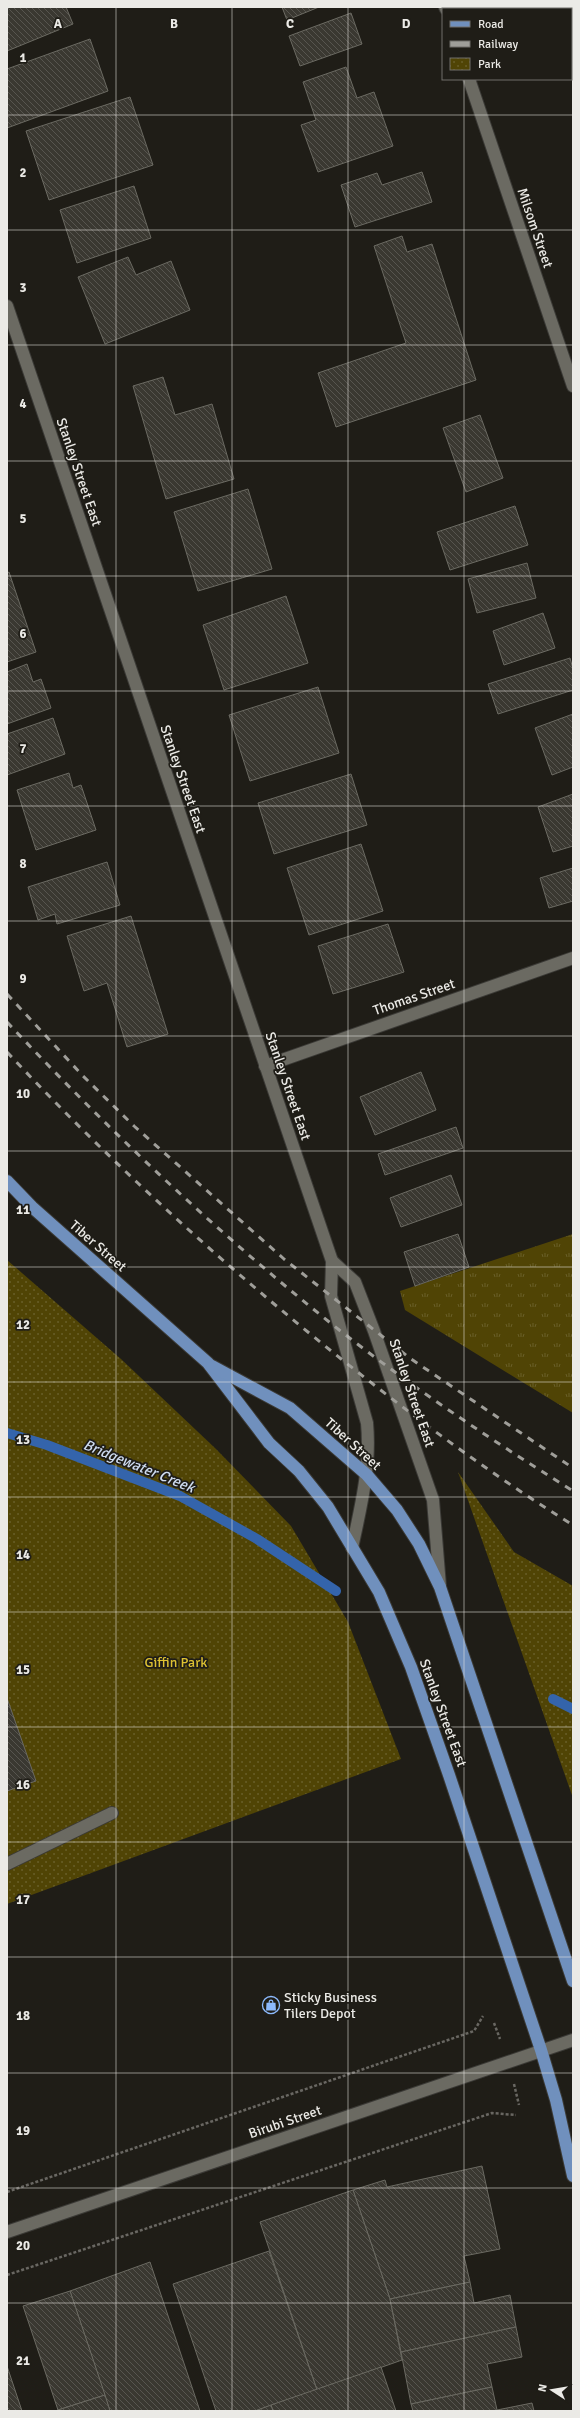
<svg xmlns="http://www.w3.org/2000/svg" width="580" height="2418" font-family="Signika,sans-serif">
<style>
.grass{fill:url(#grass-tufts)}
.park{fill:url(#park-dots)}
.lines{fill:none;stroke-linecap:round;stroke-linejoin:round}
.stream{stroke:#3464ab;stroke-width:10}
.building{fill:url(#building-back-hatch);stroke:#6b6a62}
.minor-casing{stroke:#3b3a36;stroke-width:14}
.major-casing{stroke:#3b3a36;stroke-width:14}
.path{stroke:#696762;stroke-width:2.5;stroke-dasharray:3 2;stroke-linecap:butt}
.minor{stroke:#6b6a62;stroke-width:12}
.major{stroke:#7090bd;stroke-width:12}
.rail{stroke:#9f9e99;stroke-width:3;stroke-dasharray:7 7;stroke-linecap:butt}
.grid{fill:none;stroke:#ebeae6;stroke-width:1;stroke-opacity:0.55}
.labels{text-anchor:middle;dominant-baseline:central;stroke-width:3.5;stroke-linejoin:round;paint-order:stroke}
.street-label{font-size:14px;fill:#ebeae6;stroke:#1f1d17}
.park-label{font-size:14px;fill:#dec232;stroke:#1f1d17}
.poi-label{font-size:14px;fill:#ebeae6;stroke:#1f1d17;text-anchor:start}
.water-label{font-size:15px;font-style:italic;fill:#cedbef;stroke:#1f1d17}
.grid-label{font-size:13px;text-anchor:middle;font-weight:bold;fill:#ebeae6;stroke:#1f1d17;stroke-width:3.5;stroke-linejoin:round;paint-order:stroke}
</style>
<defs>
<pattern id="grass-tufts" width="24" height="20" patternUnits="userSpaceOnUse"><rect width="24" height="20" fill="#504405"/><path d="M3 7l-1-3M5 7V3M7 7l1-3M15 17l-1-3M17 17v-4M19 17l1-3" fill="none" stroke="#695f29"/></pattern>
<pattern id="park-dots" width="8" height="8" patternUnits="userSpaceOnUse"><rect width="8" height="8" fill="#504405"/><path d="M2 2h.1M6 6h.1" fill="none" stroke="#695f29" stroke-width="1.8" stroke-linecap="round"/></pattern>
<pattern id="building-back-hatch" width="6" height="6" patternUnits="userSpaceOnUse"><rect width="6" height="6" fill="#3a3831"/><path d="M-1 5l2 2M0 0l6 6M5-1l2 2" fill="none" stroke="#57554f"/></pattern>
</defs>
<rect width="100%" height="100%" fill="#1f1d17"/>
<polygon class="grass" points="573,1234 573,1413 405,1310 400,1291"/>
<g class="park">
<polygon points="7,1260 121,1359 216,1449 291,1526 348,1622 401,1759 7,1904"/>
<polygon points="458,1472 514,1552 573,1586 573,1798"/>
</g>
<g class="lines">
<g class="stream">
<polyline points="7,1433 47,1445 180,1496 257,1539 336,1591"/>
<polyline points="553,1699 573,1709"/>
</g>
</g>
<g class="building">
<polygon points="7,7 66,7 73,24 7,51"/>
<polygon points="282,7 319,7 287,20"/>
<polygon points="351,13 362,44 300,66 289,36"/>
<polygon points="90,39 108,91 7,128 7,69"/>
<polygon points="346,67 357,98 374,92 393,146 318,172 301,125 316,120 303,82"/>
<polygon points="130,97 153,165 49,200 26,131"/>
<polygon points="422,172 432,202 355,227 341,185 377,173 382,185"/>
<polygon points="134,186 151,238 77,263 60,210"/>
<polygon points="402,236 407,252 432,244 476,380 336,427 318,373 406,343 374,246"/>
<polygon points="128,257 136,275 171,261 190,310 105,344 78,277"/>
<polygon points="163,377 175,415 212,404 234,479 166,499 133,386"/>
<polygon points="480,415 503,478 466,492 443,428"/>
<polygon points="248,489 272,569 198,591 174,512"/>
<polygon points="515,506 528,545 450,570 437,532"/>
<polygon points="527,563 536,598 477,613 468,579"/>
<polygon points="9,572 36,652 7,662 7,573"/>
<polygon points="286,596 308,663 224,690 203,625"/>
<polygon points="543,613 555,648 504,665 493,631"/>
<polygon points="570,658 573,669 573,690 498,714 488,684"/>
<polygon points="27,664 33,682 41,679 51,708 7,724 7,672"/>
<polygon points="318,687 339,753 250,781 229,715"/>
<polygon points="573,714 573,767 552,775 535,728"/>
<polygon points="53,718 65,754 7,775 7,734"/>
<polygon points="69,773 73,788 81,785 96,830 36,850 17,790"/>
<polygon points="351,774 367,825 274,854 258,803"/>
<polygon points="573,794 573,846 553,852 538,807"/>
<polygon points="361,844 383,911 309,935 287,868"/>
<polygon points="107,862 120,905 57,924 55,914 38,920 28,887"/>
<polygon points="573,868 573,901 549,908 540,878"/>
<polygon points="131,916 168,1034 127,1047 107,983 84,991 67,936"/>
<polygon points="388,924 404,972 333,994 318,946"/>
<polygon points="421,1072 436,1110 375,1135 360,1097"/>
<polygon points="456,1127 463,1148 385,1175 378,1154"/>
<polygon points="451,1175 462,1205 401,1227 390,1198"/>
<polygon points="458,1234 469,1267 415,1286 404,1252"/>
<polygon points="7,1698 36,1781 7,1791"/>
<polygon points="482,2166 500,2249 464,2256 470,2282 390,2299 353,2190 385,2180 387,2187"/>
<polygon points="353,2190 390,2299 402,2360 317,2390 260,2222"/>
<polygon points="269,2251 317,2390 255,2411 216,2411 173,2284"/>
<polygon points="150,2262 200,2411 110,2411 70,2291"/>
<polygon points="470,2282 474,2303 510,2295 516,2327 401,2352 390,2299"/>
<polygon points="70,2291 105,2395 58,2410 23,2306"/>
<polygon points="516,2327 522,2357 487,2364 492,2387 411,2404 401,2352"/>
<polygon points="7,2366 22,2411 7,2411"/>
<polygon points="381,2367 396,2411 273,2411 271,2405"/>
<polygon points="492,2387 497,2410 532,2403 534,2411 413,2411 411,2404"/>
<polygon points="105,2395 110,2411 56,2411 58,2410"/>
<polygon points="271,2405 273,2411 255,2411"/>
</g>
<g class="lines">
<g class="minor-casing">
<g id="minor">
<polyline points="445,7 446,9"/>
<polyline points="469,79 573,386"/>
<path d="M7,306L332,1261L331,1296L367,1423C371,1466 361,1506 352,1548"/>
<polyline points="265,1066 573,958"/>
<polyline points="332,1261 355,1282 374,1331 433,1500 440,1586"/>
<polyline points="7,1864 112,1813"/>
<polyline points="7,2232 573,2040"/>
</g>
</g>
<g class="major-casing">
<g id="major">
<polyline points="7,1181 32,1207 208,1363 269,1443 299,1471 328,1507 379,1592 411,1667 449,1775 541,2050 556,2100 573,2176"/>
<polyline points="212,1366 290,1408 367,1475 397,1510 419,1544 440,1587 573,1981"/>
</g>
</g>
<g class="path">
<polyline points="494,2023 500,2039"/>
<polyline points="514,2084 519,2105"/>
<polyline points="7,2192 474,2031 483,2016"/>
<polyline points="7,2275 492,2113 516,2115"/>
</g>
<use href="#minor" class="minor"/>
<use href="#major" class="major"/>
<g class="rail">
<polyline points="7,994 83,1076 134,1126 284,1259 411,1359 573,1468"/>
<path d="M7,1022C110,1132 220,1235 338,1329C413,1388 493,1441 573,1491"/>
<path d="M7,1052C109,1161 218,1260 335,1354C411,1415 490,1474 573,1525"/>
</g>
</g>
<path class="grid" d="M116,7V2411M232,7V2411M348,7V2411M464,7V9M464,79V2411M7,115H573M7,230H573M7,345H573M7,461H573M7,576H573M7,691H573M7,806H573M7,921H573M7,1036H573M7,1151H573M7,1267H573M7,1382H573M7,1497H573M7,1612H573M7,1727H573M7,1842H573M7,1957H573M7,2073H573M7,2188H573M7,2303H573"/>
<defs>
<g id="shop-ring" transform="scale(0.9)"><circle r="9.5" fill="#1f1d17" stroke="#8cb9fc" stroke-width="1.5"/><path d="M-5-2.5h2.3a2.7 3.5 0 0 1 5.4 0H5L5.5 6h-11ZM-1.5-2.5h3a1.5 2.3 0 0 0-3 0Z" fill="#8cb9fc"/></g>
</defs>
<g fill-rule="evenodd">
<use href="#shop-ring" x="271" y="2005"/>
</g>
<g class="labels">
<g class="street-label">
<text transform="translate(535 228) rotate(71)">Milsom Street</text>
<text transform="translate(79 472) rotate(71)">Stanley Street East</text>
<text transform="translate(183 779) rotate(71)">Stanley Street East</text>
<text transform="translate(414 997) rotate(-19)">Thomas Street</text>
<text transform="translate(288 1086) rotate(71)">Stanley Street East</text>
<text transform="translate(98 1246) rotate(41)">Tiber Street</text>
<text transform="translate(412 1393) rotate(71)">Stanley Street East</text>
<text transform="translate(353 1444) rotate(42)">Tiber Street</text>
<text transform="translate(443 1713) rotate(70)">Stanley Street East</text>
<text transform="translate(285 2122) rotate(-19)">Birubi Street</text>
</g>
<g class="park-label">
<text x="176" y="1662">Giffin Park</text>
</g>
<g class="poi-label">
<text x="284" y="1997">Sticky Business<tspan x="284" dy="16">Tilers Depot</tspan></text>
</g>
<g class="water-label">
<text transform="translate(139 1466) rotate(22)">Bridgewater Creek</text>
</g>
</g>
<g class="grid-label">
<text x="58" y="28">A</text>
<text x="174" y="28">B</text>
<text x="290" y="28">C</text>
<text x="406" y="28">D</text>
<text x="23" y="62">1</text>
<text x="23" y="177">2</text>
<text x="23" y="292">3</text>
<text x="23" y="408">4</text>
<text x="23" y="523">5</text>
<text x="23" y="638">6</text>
<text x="23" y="753">7</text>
<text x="23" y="868">8</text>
<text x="23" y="983">9</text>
<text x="23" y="1098">10</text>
<text x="23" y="1214">11</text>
<text x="23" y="1329">12</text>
<text x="23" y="1444">13</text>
<text x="23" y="1559">14</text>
<text x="23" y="1674">15</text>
<text x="23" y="1789">16</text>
<text x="23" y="1904">17</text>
<text x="23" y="2020">18</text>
<text x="23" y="2135">19</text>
<text x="23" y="2250">20</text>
<text x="23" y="2365">21</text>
</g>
<rect width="580" height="2418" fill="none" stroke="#ebeae6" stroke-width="16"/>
<rect x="442" y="8" width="130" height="72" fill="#1f1d17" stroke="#716f6a"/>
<rect x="450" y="21" width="20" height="6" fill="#7090bd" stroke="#716f6a"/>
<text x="478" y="28" font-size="12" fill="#ebeae6">Road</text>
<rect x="450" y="41" width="20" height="6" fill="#9f9e99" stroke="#716f6a"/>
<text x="478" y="48" font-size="12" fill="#ebeae6">Railway</text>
<rect x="450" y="58" width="20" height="12" fill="url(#park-dots)" stroke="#716f6a"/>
<text x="478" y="68" font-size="12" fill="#ebeae6">Park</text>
<g transform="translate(552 2390) rotate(282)" stroke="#1f1d17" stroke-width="3" paint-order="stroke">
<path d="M0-3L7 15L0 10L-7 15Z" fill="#ebeae6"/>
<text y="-6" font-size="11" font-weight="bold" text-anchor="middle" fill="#ebeae6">N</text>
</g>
</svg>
